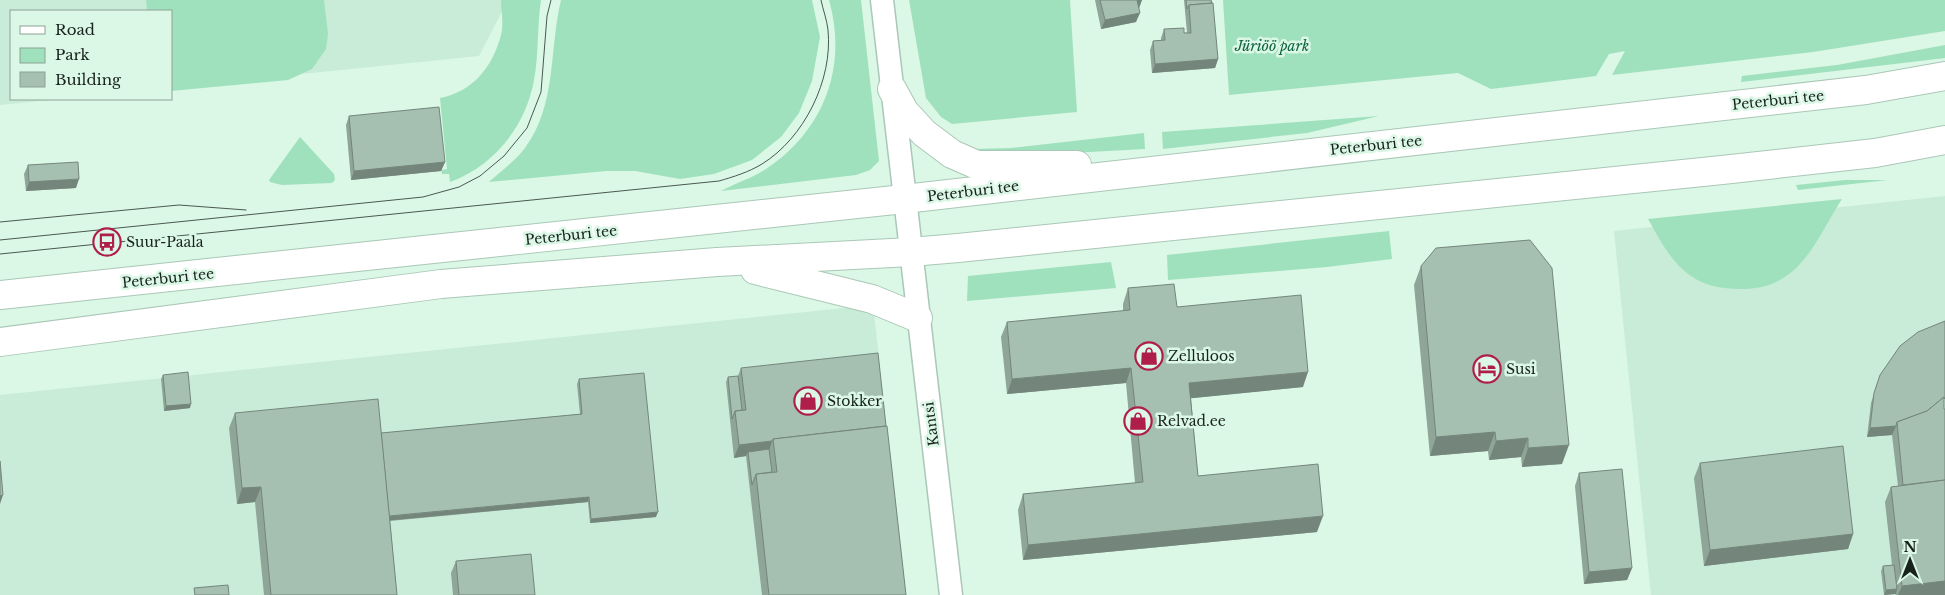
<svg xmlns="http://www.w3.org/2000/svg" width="1945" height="595" font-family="'Libre Baskerville',serif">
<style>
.built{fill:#c8ecd7}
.green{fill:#a0e1bd}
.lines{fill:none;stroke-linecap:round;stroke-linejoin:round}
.street-casing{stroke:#abc7b7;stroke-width:25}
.highway-casing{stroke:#abc7b7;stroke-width:30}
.street{stroke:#fff;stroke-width:22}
.highway{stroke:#fff;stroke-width:28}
.tram{stroke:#4a5950;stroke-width:1}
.wall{fill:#8ea597}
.shaded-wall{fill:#74867b}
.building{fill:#a5c0b0;stroke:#74867b}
.labels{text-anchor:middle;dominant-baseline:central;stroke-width:5;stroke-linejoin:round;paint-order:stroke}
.park-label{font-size:14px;font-style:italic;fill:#106441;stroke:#dbf7e6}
.street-label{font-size:14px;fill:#18221c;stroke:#dbf7e6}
.poi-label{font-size:14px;fill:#18221c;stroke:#dbf7e6;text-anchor:start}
</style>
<rect width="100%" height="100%" fill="#dbf7e6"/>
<g class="built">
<polygon points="0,0 508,0 479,56 171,87 171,11 11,11 11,99 59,99 0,105"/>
<polygon points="1945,196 1945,595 1651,595 1614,231"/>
<polygon points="873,305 906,595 0,595 0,395"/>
</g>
<g class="green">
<polygon points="146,0 324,0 328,34 326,49 312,69 288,80 171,91 171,11 147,11"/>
<path d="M501,0H541C537,26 539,54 534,80C526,126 494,166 450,182L449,174H442L441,170L447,169L440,98C473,92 493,66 501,35C504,24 501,11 501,0Z"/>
<path d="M561,0H812L820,37L812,81L799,113L781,137L752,160L714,174L680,179L635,171H606L489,182C501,171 516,160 525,148C557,105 549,49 561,0Z"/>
<path d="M829,0H861L879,161L870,170L856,175L721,191C736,183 752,178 766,169C824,130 848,67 829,0Z"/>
<polygon points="909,0 1070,0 1077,112 952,124 941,117 926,98"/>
<polygon points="1223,0 1945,0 1945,31 1813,52 1612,75 1625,51 1609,54 1596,76 1491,89 1458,73 1229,95"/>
<polygon points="1945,45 1945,58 1741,82 1742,76 1837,65"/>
<polygon points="1379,116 1307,133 1163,149 1162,132"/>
<polygon points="1144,133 1145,149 995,157 974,149 1011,148"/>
<polygon points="300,137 334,174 335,180 332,183 282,185 270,182 269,180"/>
<polygon points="1845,180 1888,180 1798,190 1796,185"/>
<path d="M1842,199C1826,223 1813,256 1789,274C1773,286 1758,289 1739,289C1687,289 1670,259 1648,219Z"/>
<polygon points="1389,231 1392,259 1327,267 1168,280 1167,255"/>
<polygon points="1111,262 1116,288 967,301 968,276"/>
</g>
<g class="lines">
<g class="street-casing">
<polyline id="street" points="882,0 951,595"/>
</g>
<g class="highway-casing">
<g id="highway">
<polyline points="892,89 904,111 924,133 952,154 977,165 1077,165"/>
<polyline points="755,270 872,299 918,318"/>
<polyline points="0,295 904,199 1866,90 1945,76"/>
<polyline points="0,342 441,284 717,262 911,252 958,248 1722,170 1875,153 1945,140"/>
</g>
</g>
<use href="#street" class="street"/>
<use href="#highway" class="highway"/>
<g class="tram">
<polyline points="0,222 179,205 246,210"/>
<polyline points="0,240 423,197 459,187 480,176 504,156 527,128 541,92 547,16 551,0"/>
<path d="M0,254L719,181C733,177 749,172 762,164C804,138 833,80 828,30C827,20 823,10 821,0"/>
</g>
</g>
<g class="wall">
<polygon points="1095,0 1142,0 1139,8 1138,8 1136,22 1101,29"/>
<polygon points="1184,0 1211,0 1218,59 1215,68 1152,73 1150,50 1153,41 1161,40 1161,38 1164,29 1187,33"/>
<polygon points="349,116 445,162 441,171 351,180 346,125"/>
<polygon points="28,165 76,188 26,191 24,174"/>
<polygon points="1421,266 1562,464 1522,467 1521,457 1489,460 1488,451 1430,456 1414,285"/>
<polygon points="1128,288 1177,307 1303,387 1191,398 1198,476 1317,532 1023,560 1018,510 1023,494 1135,483 1126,383 1007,394 1001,337 1007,322 1123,311 1123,304"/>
<polygon points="741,368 886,426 906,595 762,595 746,456 734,458 726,382 728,377 738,376"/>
<polygon points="163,375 190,408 164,411 161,379"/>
<polygon points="1880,375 1944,404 1945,595 1896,595 1895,594 1884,595 1881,571 1883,566 1892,565 1885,502 1891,487 1898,486 1892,435 1867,437 1871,403"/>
<polygon points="579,379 656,517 590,523 588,502 390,521 397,595 264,595 255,502 237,504 229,428 235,413 381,433 580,414 577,384"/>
<polygon points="1700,463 1853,534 1848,549 1704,566 1694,478"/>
<polygon points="1579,473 1632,568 1627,580 1584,584 1575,486"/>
<polygon points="456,561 535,595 453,595 451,573"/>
</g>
<g class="shaded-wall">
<polygon points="1137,0 1142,0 1139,8 1133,9"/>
<polygon points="1140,13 1136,22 1101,29 1105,20"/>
<polygon points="1218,59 1215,68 1152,73 1155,64"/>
<polygon points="445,162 441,171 351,180 354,171"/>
<polygon points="79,179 76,188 26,191 29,182"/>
<polygon points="1131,368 1126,383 1007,394 1012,379"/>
<polygon points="1308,372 1303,387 1184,399 1189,383"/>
<polygon points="191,404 190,408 164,411 166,406"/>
<polygon points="1896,426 1892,435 1867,437 1870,428"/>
<polygon points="1495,432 1488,451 1430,456 1436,437"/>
<polygon points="1528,438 1521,457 1489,460 1496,441"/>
<polygon points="772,441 768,454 748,452 746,456 734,458 739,445"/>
<polygon points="1569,445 1562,464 1522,467 1528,448"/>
<polygon points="261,487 255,502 237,504 242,488"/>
<polygon points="3,495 0,504 0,496"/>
<polygon points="589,497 588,502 383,521 384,517"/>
<polygon points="658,512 656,517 590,523 591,519"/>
<polygon points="1323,516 1317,532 1023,560 1028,545"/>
<polygon points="1853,534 1848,549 1704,566 1710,550"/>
<polygon points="1632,568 1627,580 1584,584 1589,572"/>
<polygon points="1945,581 1945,595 1898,595 1902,586"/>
<polygon points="1897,589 1896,594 1884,595 1886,590"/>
</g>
<g class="building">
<polygon points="1100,0 1137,0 1140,13 1105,20"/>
<polygon points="1186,0 1211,0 1212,3 1189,5 1187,9"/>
<polygon points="1213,3 1218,59 1155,64 1153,41 1165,40 1164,29 1184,28 1184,33 1191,33 1189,5"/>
<polygon points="439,107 445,162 354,171 349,116"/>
<polygon points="78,162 79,179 29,182 28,165"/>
<polygon points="1530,240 1552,268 1569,445 1528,448 1528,438 1496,441 1495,432 1436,437 1421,266 1436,248"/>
<polygon points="1174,284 1177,307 1301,295 1308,372 1189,383 1198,476 1318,464 1323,516 1028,545 1023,494 1143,482 1131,368 1012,379 1007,322 1130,310 1128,288"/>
<polygon points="1945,321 1945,398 1944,399 1944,397 1927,411 1897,422 1896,426 1870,428 1874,393 1880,375 1900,346 1918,332"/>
<polygon points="878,353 886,426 773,439 772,441 739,445 735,411 746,410 741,368"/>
<polygon points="188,372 191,404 166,406 163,375"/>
<polygon points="644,373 658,512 591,519 589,497 389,516 381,433 582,414 579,379"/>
<polygon points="738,376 742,410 735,411 732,419 728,377"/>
<polygon points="1944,397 1944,409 1945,409 1945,480 1903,485 1897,422 1927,411"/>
<polygon points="378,399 397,595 271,595 261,487 242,488 235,413"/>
<polygon points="887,426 906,595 769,595 756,474 777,472 773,439"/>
<polygon points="1843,446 1853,534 1710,550 1700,463"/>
<polygon points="769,449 772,472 756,474 752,485 748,452"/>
<polygon points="0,461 3,495 0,496"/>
<polygon points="1622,469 1632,568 1589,572 1579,473"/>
<polygon points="1945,480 1945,581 1902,586 1891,487"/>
<polygon points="531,554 535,595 459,595 456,561"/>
<polygon points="1894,565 1897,589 1886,590 1883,566"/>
<polygon points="228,585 229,595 195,595 194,588"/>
</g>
<defs>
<g id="bus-ring" transform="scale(1.4375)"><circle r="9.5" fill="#dbf7e6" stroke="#af1d4b" stroke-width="1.5"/><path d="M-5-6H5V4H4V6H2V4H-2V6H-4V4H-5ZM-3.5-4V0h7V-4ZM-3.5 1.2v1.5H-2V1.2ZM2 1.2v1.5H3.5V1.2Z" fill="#af1d4b"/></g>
<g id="shop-ring" transform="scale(1.4375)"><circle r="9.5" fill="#dbf7e6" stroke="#af1d4b" stroke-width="1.5"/><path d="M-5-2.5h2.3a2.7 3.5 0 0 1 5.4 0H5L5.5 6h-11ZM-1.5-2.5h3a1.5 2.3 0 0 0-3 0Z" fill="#af1d4b"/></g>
<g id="hotel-ring" transform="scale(1.4375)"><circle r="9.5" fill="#dbf7e6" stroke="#af1d4b" stroke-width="1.5"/><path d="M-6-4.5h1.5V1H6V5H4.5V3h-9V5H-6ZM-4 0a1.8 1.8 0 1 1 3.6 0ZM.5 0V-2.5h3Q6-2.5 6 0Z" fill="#af1d4b"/></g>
</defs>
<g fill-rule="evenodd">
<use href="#bus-ring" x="107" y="242"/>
<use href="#shop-ring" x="1149" y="356"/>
<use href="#hotel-ring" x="1487" y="369"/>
<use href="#shop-ring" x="808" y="401"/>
<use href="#shop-ring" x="1138" y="421"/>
</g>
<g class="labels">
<g class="park-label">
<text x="1272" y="46">Jüriöö park</text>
</g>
<g class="street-label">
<text transform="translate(1778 100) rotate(-6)">Peterburi tee</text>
<text transform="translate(1376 145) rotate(-6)">Peterburi tee</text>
<text transform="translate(973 191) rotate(-7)">Peterburi tee</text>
<text transform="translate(571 235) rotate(-6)">Peterburi tee</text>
<text transform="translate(168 278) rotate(-6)">Peterburi tee</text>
<text transform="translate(931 424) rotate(-97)">Kantsi</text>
</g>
<g class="poi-label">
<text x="126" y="242">Suur-Paala</text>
<text x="1168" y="356">Zelluloos</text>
<text x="1506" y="369">Susi</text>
<text x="827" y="401">Stokker</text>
<text x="1157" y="421">Relvad.ee</text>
</g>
</g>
<rect x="10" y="10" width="162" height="90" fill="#dbf7e6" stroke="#8da295"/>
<rect x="20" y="26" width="25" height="8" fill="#ffffff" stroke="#8da295"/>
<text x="55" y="35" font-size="15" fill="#18221c">Road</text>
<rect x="20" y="48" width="25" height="15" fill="#a0e1bd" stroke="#8da295"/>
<text x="55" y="60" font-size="15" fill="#18221c">Park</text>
<rect x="20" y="72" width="25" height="15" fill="#a5c0b0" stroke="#8da295"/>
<text x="55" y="85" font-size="15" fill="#18221c">Building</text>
<g transform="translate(1910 560)" stroke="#dbf7e6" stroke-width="4" paint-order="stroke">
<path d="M0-4L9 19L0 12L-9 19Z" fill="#18221c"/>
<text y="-8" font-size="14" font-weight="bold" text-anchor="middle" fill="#18221c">N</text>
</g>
</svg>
